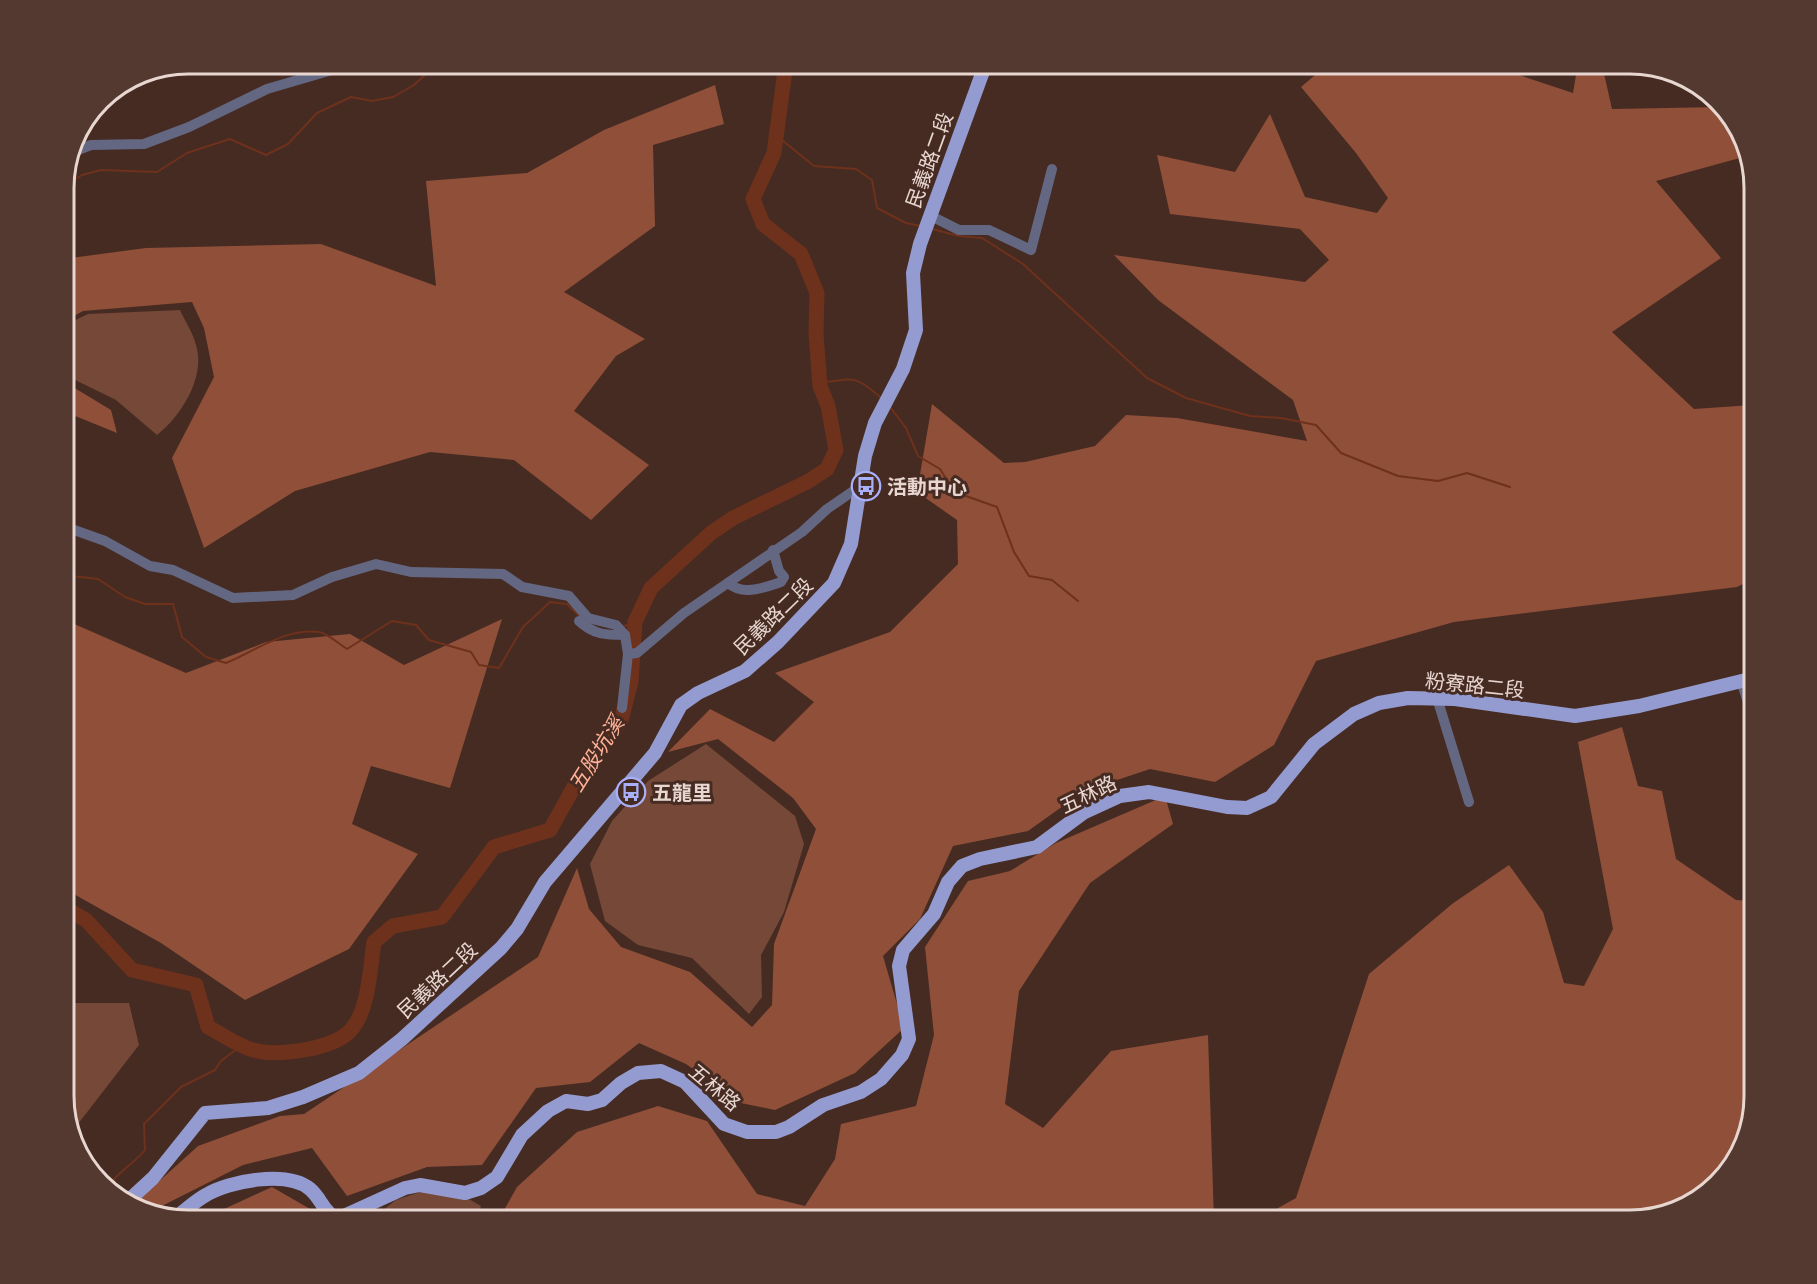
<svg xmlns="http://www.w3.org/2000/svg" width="1817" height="1284" font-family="Merriweather,'Noto Sans TC',serif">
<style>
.green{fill:#764838}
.forest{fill:#8f4f39}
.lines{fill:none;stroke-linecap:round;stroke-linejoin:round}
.stream{stroke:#6e311c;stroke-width:2}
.river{stroke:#6e311c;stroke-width:15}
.minor{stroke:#646782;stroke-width:10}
.major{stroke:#949bd0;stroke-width:14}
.labels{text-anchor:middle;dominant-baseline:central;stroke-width:6;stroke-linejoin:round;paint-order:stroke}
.street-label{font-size:20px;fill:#e8d6d0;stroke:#462b22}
.poi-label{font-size:20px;font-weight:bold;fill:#e8d6d0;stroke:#462b22;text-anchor:start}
.water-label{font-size:21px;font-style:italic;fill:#ffb197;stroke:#462b22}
.rim{fill:none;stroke:#e8d6d0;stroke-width:3}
</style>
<rect width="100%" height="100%" fill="#462b22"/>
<g class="green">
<path d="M180,310C185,321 193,333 196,345C206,377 181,416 157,435L116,400L63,374V326L88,314Z"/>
<polygon points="706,744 795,816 804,844 784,912 761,955 762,997 749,1014 692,958 638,945 605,921 590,864 612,821 648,781"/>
<polygon points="63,1003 129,1003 139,1045 71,1133 63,1105"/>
<polygon points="432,1188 460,1194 481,1206 476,1221 369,1221 396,1200"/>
</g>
<g class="forest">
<polygon points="1578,63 1595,63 1603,69 1612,109 1720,107 1741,132 1747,156 1656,181 1721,258 1612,332 1694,409 1752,405 1754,407 1754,578 1737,587 1454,622 1316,661 1274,745 1215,782 1150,769 1084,791 1028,831 953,846 920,919 883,956 904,1028 855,1073 775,1110 741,1103 686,1064 639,1043 590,1082 536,1088 482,1165 427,1167 347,1196 312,1148 243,1165 154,1210 135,1203 198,1146 280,1116 304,1114 538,957 577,868 589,909 621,947 690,972 752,1027 772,1005 774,944 816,829 793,798 718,739 668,752 710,709 774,742 814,702 775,673 890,632 958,564 957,520 917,492 932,404 1004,463 1025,462 1095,446 1126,415 1177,418 1307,441 1293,400 1158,300 1114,255 1305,282 1329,260 1300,229 1170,214 1157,155 1235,172 1270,114 1305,197 1377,213 1388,198 1356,153 1301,87 1321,70 1513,73 1573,93"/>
<polygon points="715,85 724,124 653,145 655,226 564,292 645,339 616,356 574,411 649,465 591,520 514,460 430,452 295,491 204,548 172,458 214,377 204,328 192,302 83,311 63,322 63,259 146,248 321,244 436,286 426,181 527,173 604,130"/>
<polygon points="63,381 111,410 117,433 63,411"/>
<polygon points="63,619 186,673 266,642 350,634 404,665 502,619 450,788 371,766 352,824 418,854 349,949 245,1000 161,943 63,888"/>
<polygon points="1622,727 1638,786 1662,791 1676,859 1736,900 1754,901 1754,1097 1729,1172 1685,1208 1630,1221 1255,1221 1296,1198 1369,974 1452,904 1509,865 1543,912 1564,983 1584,986 1613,929 1578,742"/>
<polygon points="1165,796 1173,824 1090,883 1019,991 1005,1104 1043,1128 1111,1051 1208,1035 1214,1221 498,1221 517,1187 577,1132 658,1106 707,1121 757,1194 805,1206 835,1159 841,1124 916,1106 934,1035 925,947 968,881 1010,871 1056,843"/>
<polygon points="272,1187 331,1221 198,1221"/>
</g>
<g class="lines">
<g class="stream">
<polyline points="596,63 604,66 624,63"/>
<polyline points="777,136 814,166 856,169 872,180 877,208 906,223 921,226"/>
<polyline points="63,186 82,175 101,170 157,172 187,153 230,139 266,155 288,144 317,113 351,97 372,101 393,97 414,85 438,63"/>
<polyline points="932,229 959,236 982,238 1023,264 1147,378 1186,398 1250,416 1281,418 1316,425 1341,453 1398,476 1438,481 1467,473 1510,487"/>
<path d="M820,383C854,378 856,375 882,399"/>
<polyline points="890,407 906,428 918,456 940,469 952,488 963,495 997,507 1014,552 1029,576 1052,580 1078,601"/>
<path d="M63,575L98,579L125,597L145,604H173L182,637L206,657L226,663C255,651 285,628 319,632C327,633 339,644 347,649L392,621L416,625L429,640L471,652L479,665L499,668L523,627L550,602L567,604L579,616"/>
<polyline points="622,627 635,622"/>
<path d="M107,1190C114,1174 134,1164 145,1150L144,1124L181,1087L215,1070L221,1061L242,1045"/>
<polyline points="1534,1221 1537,1210"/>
</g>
<path class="river" d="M63,907L86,920L132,970L196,985L208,1027C222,1034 238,1046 253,1050C277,1057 333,1049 350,1031C369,1011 370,968 374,942L393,926L442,917L494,847L550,830L585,767L621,720L631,682L635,622L651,588L711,533L733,518L807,482L827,469L836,450L828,406L820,386L816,334L817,293L801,254L763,224L753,199L774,153L786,63"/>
<g class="minor">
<polyline points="70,153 91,145 144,144 189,127 267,89 356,63"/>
<polyline points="929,215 959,230 989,230 1031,250 1052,169"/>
<polyline points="63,526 105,541 150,566 173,570 233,598 293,595 332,577 376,564 411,572 503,574 522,587 569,596 588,618 616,625 625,635 628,654 622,708"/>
<path d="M728,583C743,596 763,588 781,582L784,577L779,571L773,550"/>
<path d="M579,621C594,635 606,635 625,635"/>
<polyline points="628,654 637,653 684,613 802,532 827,509 859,487"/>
<polyline points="1741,681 1754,720"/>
<polyline points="1437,698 1469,802"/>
</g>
<g class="major">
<polyline points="128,1201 153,1178 205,1113 268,1108 303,1097 359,1073 402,1039 501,948 517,929 545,882 655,753 681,705 698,693 745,671 778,642 834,583 851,544 865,456 875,423 903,369 916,330 913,273 920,244 986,63"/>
<path d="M176,1217C186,1210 195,1201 206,1195C229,1181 287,1170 310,1189C321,1198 323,1212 337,1219L405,1188L420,1185L465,1193L481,1188L497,1177L522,1135L548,1111L566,1101L588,1104L602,1100L621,1083L638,1073L661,1071L685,1082L724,1124L747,1132H776L789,1127L823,1105L861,1092L881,1079L902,1055L909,1039L899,966L903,950L934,914L948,882L962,866L980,859L1037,847L1083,813L1120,796L1149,792L1227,807L1247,808L1271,797L1314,744L1354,714L1379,703L1408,698L1455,699L1575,716L1639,706L1754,678"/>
</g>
</g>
<defs>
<g id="bus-ring" transform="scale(1.5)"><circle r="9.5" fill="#462b22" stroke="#a8b0fc" stroke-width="1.5"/><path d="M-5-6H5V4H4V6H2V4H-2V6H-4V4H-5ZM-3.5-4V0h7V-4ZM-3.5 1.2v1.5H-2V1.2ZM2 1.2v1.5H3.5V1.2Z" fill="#a8b0fc"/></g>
</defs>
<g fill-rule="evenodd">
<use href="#bus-ring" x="866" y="486"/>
<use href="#bus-ring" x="631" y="792"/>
</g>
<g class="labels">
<g class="street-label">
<text transform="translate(929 160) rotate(-70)">民義路二段</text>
<text transform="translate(773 616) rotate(-44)">民義路二段</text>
<text transform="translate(1475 685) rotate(6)">粉寮路二段</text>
<text transform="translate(1088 794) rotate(-26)">五林路</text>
<text transform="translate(437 980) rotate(-43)">民義路二段</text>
<text transform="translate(715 1087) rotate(40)">五林路</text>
</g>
<g class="poi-label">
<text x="887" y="486">活動中心</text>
<text x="652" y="792">五龍里</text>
</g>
<g class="water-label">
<text transform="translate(596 754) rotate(-58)">五股坑溪</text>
</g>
</g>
<path d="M0 0H1817V1284H0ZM188 74H1630A114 114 0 0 1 1744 188V1096A114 114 0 0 1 1630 1210H188A114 114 0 0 1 74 1096V188A114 114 0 0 1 188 74Z" fill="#533930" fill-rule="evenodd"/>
<path class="rim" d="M188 74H1630A114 114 0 0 1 1744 188V1096A114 114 0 0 1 1630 1210H188A114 114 0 0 1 74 1096V188A114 114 0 0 1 188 74Z"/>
</svg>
